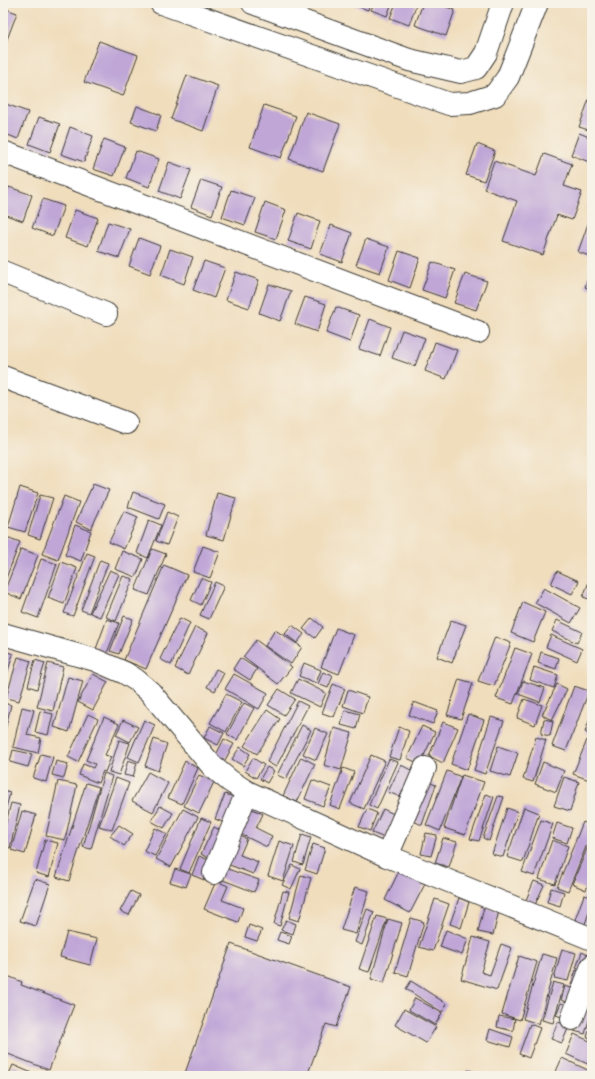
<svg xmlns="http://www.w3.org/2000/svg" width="595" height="1079" font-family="Mynerve,sans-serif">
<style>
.building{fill:#bfa6d7}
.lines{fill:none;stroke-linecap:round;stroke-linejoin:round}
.minor-casing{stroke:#3c3934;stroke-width:24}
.minor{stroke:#fff;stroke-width:22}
</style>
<rect width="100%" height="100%" fill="#f7f3e8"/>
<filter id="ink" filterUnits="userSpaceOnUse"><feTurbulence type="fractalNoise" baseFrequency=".025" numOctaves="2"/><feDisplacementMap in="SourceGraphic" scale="8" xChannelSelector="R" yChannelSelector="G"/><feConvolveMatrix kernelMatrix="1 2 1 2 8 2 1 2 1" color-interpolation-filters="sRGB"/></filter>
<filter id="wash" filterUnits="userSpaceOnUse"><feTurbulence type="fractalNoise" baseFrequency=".012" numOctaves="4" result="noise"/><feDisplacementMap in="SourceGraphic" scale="16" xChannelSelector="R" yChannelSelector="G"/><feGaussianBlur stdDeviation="0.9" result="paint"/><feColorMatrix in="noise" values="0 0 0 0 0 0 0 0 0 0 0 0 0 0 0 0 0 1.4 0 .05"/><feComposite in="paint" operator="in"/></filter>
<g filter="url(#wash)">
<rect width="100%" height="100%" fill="#f0ddbc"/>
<g id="blocks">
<g class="building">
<polygon points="348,3 370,3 368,10"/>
<polygon points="374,3 392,3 387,16 371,10"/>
<polygon points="396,3 417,3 409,25 390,18"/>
<polygon points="423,3 435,3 455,10 446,36 415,25"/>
<polygon points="3,8 17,13 3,50"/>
<polygon points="99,41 138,55 123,96 84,82"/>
<polygon points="187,75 218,86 203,131 171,119"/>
<polygon points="589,99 592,101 592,131 579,127"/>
<polygon points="3,103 28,112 18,139 3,133"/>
<polygon points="264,105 296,116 281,158 250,147"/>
<polygon points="137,106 161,115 156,131 131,122"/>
<polygon points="306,112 340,124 323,171 289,159"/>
<polygon points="39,117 60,124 50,152 29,144"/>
<polygon points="70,127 93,136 84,162 61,154"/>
<polygon points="579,133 592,138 592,163 571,155"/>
<polygon points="104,139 125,147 114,176 93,169"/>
<polygon points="477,144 495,151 484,181 466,175"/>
<polygon points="136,151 159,159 149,187 126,178"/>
<polygon points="544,154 572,164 564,186 582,192 572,220 557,215 543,255 503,241 517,201 484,189 494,161 536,176"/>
<polygon points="169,162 191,170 180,199 159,191"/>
<polygon points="201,180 222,187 212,215 191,207"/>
<polygon points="9,187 32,195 23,221 3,214 3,203"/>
<polygon points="231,190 255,198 245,225 222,217"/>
<polygon points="43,199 64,206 53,236 32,228"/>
<polygon points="265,202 286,210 276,239 255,232"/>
<polygon points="75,210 98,218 88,246 65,238"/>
<polygon points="298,213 320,221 311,249 288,241"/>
<polygon points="589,221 592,222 592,257 578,252"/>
<polygon points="108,222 130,229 119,258 98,251"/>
<polygon points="331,225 352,233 342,262 320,254"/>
<polygon points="139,238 160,246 150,274 129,266"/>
<polygon points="366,239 389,247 380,273 356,265"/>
<polygon points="170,249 193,257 184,284 161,275"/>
<polygon points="399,251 420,258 410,288 389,280"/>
<polygon points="204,261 225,268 214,298 193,290"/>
<polygon points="432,262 455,270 445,298 422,290"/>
<polygon points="592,267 592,290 585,287"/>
<polygon points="236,272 259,280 249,308 226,300"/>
<polygon points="465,274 487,281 476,310 454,303"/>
<polygon points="269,284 291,291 280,321 259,313"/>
<polygon points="305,297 326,304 317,332 295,324"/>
<polygon points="336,307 359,315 350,342 326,333"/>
<polygon points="370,319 390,327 380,356 359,349"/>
<polygon points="402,330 425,338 415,366 392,358"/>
<polygon points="435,342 457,350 446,379 425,371"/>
<polygon points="93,484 109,490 91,529 76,522"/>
<polygon points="20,487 38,493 25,532 8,527"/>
<polygon points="133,492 165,504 159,519 128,507"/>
<polygon points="217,493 236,498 224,540 206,535"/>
<polygon points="40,495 53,498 40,539 28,535"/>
<polygon points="64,496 79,502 58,560 42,554"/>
<polygon points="124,511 138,517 124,549 109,542"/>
<polygon points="167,512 178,517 167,545 156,541"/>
<polygon points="149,520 161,525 148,558 137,553"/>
<polygon points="75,525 91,531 81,561 65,555"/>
<polygon points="4,536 20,542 3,586 3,539"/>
<polygon points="203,546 220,552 210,578 193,572"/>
<polygon points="21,549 38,555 21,599 4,592"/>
<polygon points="152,549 166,554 149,595 135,590"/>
<polygon points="122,551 143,559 136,577 115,569"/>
<polygon points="87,553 95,556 73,616 64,613"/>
<polygon points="41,559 57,564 38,618 22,612"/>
<polygon points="100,560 108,563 89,613 81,610"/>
<polygon points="61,562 77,568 64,604 48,598"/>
<polygon points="164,565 187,575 146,669 124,660"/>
<polygon points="110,570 119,574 100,617 90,613"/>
<polygon points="557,571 579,581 572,594 551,584"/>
<polygon points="592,574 592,600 583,597"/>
<polygon points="123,576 133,579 116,621 106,617"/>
<polygon points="201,578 211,582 201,605 191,600"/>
<polygon points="215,582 224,586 209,619 200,615"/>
<polygon points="544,588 580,608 571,623 535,603"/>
<polygon points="523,602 545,612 533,642 511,633"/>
<polygon points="124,616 133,619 119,654 110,651"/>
<polygon points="180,618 190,623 171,665 160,659"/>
<polygon points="312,618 323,627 315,638 303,629"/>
<polygon points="107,619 119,623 107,653 96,649"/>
<polygon points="451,620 466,625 452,663 437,657"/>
<polygon points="557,620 582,632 577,643 552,631"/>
<polygon points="292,625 304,634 297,643 285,634"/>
<polygon points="195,627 208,633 188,675 175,668"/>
<polygon points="336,628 354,635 339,674 321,667"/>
<polygon points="275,630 302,647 291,664 265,646"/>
<polygon points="551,635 582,649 577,661 546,647"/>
<polygon points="495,637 511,643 494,686 478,681"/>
<polygon points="256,640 292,667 278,684 243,657"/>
<polygon points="515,648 532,654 513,704 496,698"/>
<polygon points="5,651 13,654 7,674 3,673 3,657"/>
<polygon points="541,652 559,658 556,669 538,663"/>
<polygon points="18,657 31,661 19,701 6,698"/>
<polygon points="240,658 257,669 250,680 233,669"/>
<polygon points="35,660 45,663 37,689 28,686"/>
<polygon points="48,663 63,667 53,711 37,707"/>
<polygon points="304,663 321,670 316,683 299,676"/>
<polygon points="534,667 558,675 554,688 530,680"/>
<polygon points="216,669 224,673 215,691 207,687"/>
<polygon points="323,672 333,676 328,688 318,684"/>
<polygon points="93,674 108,682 93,710 78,702"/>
<polygon points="234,674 268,693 259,709 225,689"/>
<polygon points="68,677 83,681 69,732 54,727"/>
<polygon points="298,679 326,693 320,707 291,693"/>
<polygon points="459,679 473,683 461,719 447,715"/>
<polygon points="523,681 545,688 540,702 518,694"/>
<polygon points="333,684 345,689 334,717 322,713"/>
<polygon points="557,684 567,689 552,720 542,715"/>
<polygon points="574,686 589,691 566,751 552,746"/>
<polygon points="279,689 295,699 284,715 268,705"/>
<polygon points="348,690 368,697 363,713 343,706"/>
<polygon points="226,694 242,702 226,732 210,723"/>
<polygon points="524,699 542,705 535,725 517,718"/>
<polygon points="298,701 308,706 276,767 267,762"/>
<polygon points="414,702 438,711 433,724 409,715"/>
<polygon points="3,703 11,705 5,730 3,730"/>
<polygon points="244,703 254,708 237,740 227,734"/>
<polygon points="22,707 34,710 27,735 41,738 38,753 13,747"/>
<polygon points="267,710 280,719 257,754 244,746"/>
<polygon points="345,710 360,714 356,729 341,725"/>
<polygon points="40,711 53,714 48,735 35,732"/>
<polygon points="88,714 98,719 78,762 68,757"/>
<polygon points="468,714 484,720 467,770 451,764"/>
<polygon points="104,717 119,724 105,755 111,757 105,772 103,771 98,783 79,775 83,764 93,768 95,764 86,760"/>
<polygon points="491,717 504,721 485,774 474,770"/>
<polygon points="544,719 553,721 550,736 541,734"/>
<polygon points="123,720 138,727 130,742 116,735"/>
<polygon points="144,720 155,725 139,762 128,757"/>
<polygon points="589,721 592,722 592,735 585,732"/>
<polygon points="443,722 458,728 443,763 429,756"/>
<polygon points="302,725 311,730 286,779 277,775"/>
<polygon points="210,726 224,733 218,745 204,738"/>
<polygon points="422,726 435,732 420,764 407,758"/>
<polygon points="399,727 409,731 400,760 389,757"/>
<polygon points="315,728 328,734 316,760 303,754"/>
<polygon points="334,728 352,733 341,770 324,765"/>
<polygon points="536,737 546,740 533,782 523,779"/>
<polygon points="154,739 167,744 158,771 145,766"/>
<polygon points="224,739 234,744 225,760 216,755"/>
<polygon points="119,740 130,743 119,775 109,772"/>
<polygon points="587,740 592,742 592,781 573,774"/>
<polygon points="498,746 518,753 510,777 490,771"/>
<polygon points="240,747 250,754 243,766 232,759"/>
<polygon points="13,750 32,754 28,767 10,762"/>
<polygon points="41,754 53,757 46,782 33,778"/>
<polygon points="371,755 385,761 364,809 350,803"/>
<polygon points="301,757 315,764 297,802 283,796"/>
<polygon points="253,758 264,765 256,778 245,771"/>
<polygon points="389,759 398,762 377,809 369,805"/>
<polygon points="128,760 137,763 133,777 124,775"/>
<polygon points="56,761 68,764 64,778 52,775"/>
<polygon points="185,761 198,768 182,804 168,798"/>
<polygon points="543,762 564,771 556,792 535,784"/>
<polygon points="401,765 415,772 403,798 388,792"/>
<polygon points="267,767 274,771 267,783 260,779"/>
<polygon points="343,768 354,772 340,809 330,805"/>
<polygon points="447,771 461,777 440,831 426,825"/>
<polygon points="148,772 168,783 153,812 132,801"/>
<polygon points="104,773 112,776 91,849 83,847"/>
<polygon points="199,775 214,782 199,813 184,806"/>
<polygon points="462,775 484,782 465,835 444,828"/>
<polygon points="564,777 579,782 570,811 554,806"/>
<polygon points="116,778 129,783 112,830 99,826"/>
<polygon points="312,780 331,787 323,806 305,799"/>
<polygon points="58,781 77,785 65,840 46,836"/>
<polygon points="425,781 436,785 422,825 411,820"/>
<polygon points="86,783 99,787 69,881 56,877"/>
<polygon points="3,791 10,793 3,819"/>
<polygon points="225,794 240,799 230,825 215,819"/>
<polygon points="486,794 494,797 479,841 470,839"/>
<polygon points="498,796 504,797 489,841 483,838"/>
<polygon points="11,803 20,805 10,848 3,846 3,835"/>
<polygon points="160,806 173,813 164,828 151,821"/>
<polygon points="248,807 263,814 256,828 272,836 267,847 236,832"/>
<polygon points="524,807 539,813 523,862 507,857"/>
<polygon points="507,808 518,812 503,857 492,854"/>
<polygon points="183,809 198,817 171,867 156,859"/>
<polygon points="367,809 377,813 370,831 359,827"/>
<polygon points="383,809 396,815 385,838 372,833"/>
<polygon points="22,811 36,815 25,854 11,850"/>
<polygon points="201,818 211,822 189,873 180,869"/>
<polygon points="541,820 553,824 534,876 522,872"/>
<polygon points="583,822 592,826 592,832 568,891 557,887"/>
<polygon points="557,823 572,828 567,843 552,838"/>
<polygon points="119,825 133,834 124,846 110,836"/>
<polygon points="214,827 225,833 212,860 201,854"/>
<polygon points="155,828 167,834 155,856 144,851"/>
<polygon points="426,833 437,835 431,856 421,854"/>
<polygon points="235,834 247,839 240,855 258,862 253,874 227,864"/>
<polygon points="302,834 311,837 303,865 294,862"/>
<polygon points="443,838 457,842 449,867 435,863"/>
<polygon points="45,840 58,843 49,877 36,873"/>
<polygon points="552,840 568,846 555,884 539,879"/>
<polygon points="279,841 294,846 283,881 268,876"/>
<polygon points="313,844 325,848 317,874 305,870"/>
<polygon points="589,844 592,846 592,875 586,890 572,884"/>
<polygon points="199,856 216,863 209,882 192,875"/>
<polygon points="292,865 300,869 291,889 282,885"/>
<polygon points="222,867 259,880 254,892 218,878"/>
<polygon points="175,869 191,874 186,887 170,882"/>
<polygon points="399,871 425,884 410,913 385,900"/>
<polygon points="301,875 311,878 299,921 289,918"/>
<polygon points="35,879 50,884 36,926 20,921"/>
<polygon points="216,881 228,886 222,900 243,908 238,922 204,909"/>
<polygon points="534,881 544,885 535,905 526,900"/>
<polygon points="355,887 369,891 356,934 341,930"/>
<polygon points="551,888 564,892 560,906 547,902"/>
<polygon points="131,891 139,895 129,915 120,911"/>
<polygon points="283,891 289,892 280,926 274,924"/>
<polygon points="584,895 592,897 592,904 585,924 575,920"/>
<polygon points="459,898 469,902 461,928 450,924"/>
<polygon points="435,899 449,904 433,951 419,947"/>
<polygon points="484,907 499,911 493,935 478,932"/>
<polygon points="367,909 374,912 362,945 355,942"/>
<polygon points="377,916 387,919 369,972 359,969"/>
<polygon points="411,918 424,922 408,976 395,972"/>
<polygon points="388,919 402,923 384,983 371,979"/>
<polygon points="286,920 296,924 293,934 281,930"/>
<polygon points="249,925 262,930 257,941 245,937"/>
<polygon points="446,930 468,939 462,955 440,947"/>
<polygon points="67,932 97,939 90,965 60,957"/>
<polygon points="280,932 292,936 289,944 277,940"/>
<polygon points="473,937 490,942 481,972 490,975 501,944 512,948 497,990 461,979"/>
<polygon points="231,944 351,987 336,1027 326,1024 307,1076 184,1076"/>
<polygon points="562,949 576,953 568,981 554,978"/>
<polygon points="582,952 590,956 584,971 576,968"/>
<polygon points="542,954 557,958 539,1024 523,1019"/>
<polygon points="519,956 537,962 520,1020 502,1014"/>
<polygon points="576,970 585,973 580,988 571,985"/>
<polygon points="3,974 22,982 21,985 74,1005 49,1070 3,1052"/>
<polygon points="592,974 592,1010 585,1034 574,1031"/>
<polygon points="411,981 447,1004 442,1012 406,989"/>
<polygon points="553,982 564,985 553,1023 542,1020"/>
<polygon points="565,986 578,990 574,1004 561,1000"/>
<polygon points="415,998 442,1013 435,1025 409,1010"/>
<polygon points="561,1003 571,1006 567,1019 556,1015"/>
<polygon points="404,1009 436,1027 426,1043 395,1025"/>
<polygon points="499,1016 515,1019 513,1031 497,1027"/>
<polygon points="592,1021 592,1038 587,1037"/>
<polygon points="558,1022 569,1026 562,1043 551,1039"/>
<polygon points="530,1024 540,1028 529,1058 519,1054"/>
<polygon points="490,1029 513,1037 510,1047 487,1040"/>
<polygon points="574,1034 592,1042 592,1066 566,1054"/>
<polygon points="562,1058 592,1072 592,1076 554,1076"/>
<polygon points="13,1065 39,1076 8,1076"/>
<polygon points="468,1070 486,1076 466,1076"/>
</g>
</g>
</g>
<g filter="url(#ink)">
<use href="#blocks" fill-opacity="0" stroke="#3c3934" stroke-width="1"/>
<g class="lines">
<g class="minor-casing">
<g id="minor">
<polyline points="161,3 449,104 470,103 495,95 508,77 537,3"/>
<polyline points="253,3 409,60 461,72 476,68 486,53 503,3"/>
<polyline points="3,152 478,332"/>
<polyline points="3,272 106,314"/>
<polyline points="3,377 126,423"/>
<polyline points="3,634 95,660 125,673 136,680 150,692 213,767 230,781 247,792 387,856 592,939"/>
<polyline points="387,856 425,768"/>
<polyline points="214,873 247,792"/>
<polyline points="572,1019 592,966"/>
</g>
</g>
<use href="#minor" class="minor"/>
</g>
</g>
<rect width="595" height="1079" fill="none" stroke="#f7f3e8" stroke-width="16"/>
</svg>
